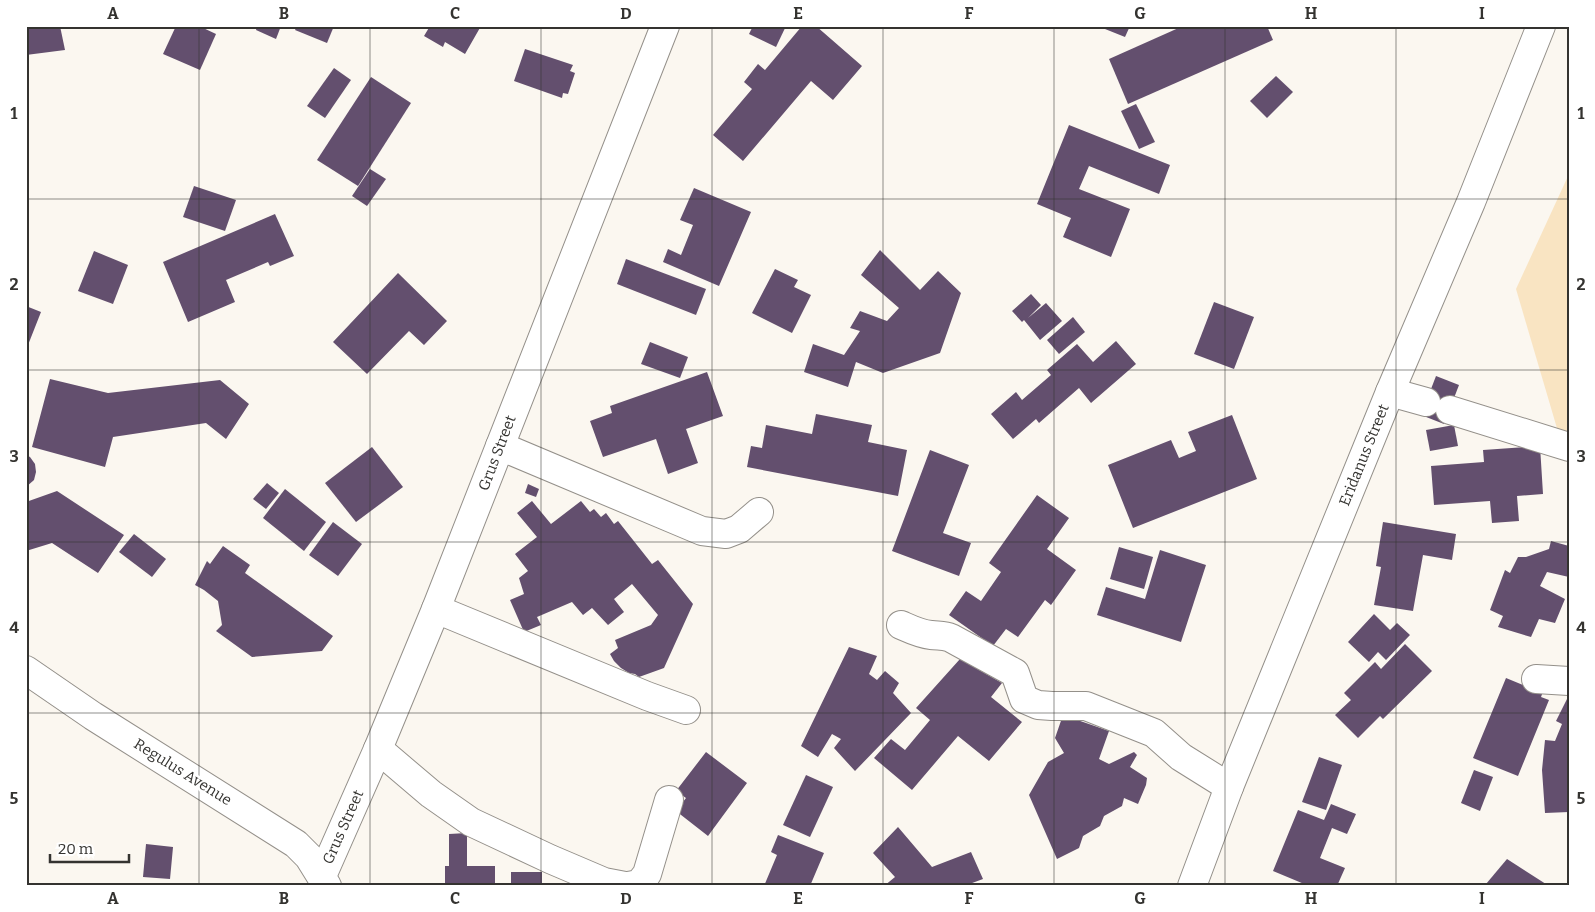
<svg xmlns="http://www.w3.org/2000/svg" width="1595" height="912" font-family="Bitter,serif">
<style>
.green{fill:#f9e4c2}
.building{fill:#634f6e}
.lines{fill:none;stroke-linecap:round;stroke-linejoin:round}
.street-casing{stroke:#94908a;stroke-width:30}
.street{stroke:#fff;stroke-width:28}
.grid{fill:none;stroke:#343330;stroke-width:1;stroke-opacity:0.55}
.labels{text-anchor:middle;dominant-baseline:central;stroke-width:5;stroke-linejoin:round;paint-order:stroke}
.street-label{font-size:15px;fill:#343330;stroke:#fff}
.neatline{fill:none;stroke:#343330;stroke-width:2}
.grid-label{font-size:16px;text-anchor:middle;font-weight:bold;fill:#343330}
</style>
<rect width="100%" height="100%" fill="#fbf7f0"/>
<polygon class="green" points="1569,174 1569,469 1516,289"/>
<g class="building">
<polygon points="26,26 60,26 65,50 26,55"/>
<polygon points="176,26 199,26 216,34 200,70 163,54"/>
<polygon points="257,26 281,26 276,39 256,30"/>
<polygon points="297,26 334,26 327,43 295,30"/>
<polygon points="430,26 481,26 465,54 445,42 443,47 424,36"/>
<polygon points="753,26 786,26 776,47 749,34"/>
<polygon points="802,26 816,26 862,66 833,100 811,81 743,161 713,135 752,89 744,82 758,64 765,70"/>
<polygon points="1106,26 1130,26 1125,37 1105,29"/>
<polygon points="1183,26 1267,26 1273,40 1128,104 1109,59"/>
<polygon points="525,49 573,65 570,71 575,73 568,94 563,93 562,98 514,81"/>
<polygon points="334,68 351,80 325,118 307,106"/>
<polygon points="1276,76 1293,92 1267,118 1250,101"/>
<polygon points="371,77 411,103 358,186 317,160"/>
<polygon points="1136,104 1155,142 1139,149 1121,111"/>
<polygon points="1069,125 1170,165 1159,194 1089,166 1079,189 1130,209 1111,257 1063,237 1071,218 1037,204"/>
<polygon points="370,169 386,179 367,206 352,196"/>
<polygon points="194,186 236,200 225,231 183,217"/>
<polygon points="694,188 751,212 719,286 663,262 668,249 681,255 693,225 680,220"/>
<polygon points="275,214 294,256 270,266 268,262 226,280 235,302 188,322 163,262"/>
<polygon points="880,250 920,290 938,271 961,293 940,353 883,373 856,362 848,387 804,372 813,344 844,355 860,331 850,328 860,311 887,321 899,308 861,275"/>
<polygon points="94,251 128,265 113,304 78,291"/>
<polygon points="626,259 706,289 696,315 617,284"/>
<polygon points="775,269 798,280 794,287 811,295 792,333 752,313"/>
<polygon points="398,273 447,321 424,345 409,331 367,374 333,342"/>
<polygon points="1031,294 1041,305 1028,318 1046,303 1062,321 1040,340 1024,320 1022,322 1012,311"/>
<polygon points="1214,302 1254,317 1234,369 1194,354"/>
<polygon points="26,306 41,312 28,345 26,345"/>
<polygon points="1073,317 1085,332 1059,354 1047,340"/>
<polygon points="1116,341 1136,364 1091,403 1079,388 1039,423 1036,419 1013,439 991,414 1016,392 1022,400 1051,375 1047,370 1077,344 1093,362"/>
<polygon points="650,342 688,357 680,378 641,364"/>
<polygon points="707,372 723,416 686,429 698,463 668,474 656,439 603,457 590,421 612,413 610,406"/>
<polygon points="1436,376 1459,385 1444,424 1421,415"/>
<polygon points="50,379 108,393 220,380 249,404 226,439 206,423 113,437 105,467 32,447"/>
<polygon points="816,414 872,425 868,442 907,450 898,496 747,467 751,446 762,448 766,425 812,434"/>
<polygon points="1232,415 1257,479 1133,528 1108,465 1171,440 1179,458 1196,451 1188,432"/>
<polygon points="1454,425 1458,446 1430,451 1426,430"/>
<polygon points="1540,446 1543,494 1517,496 1519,521 1492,523 1490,501 1434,505 1431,466 1484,462 1483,450"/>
<polygon points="372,447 403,487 356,522 325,483"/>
<polygon points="930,450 969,465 943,533 971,543 959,576 892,551"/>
<polygon points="26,455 30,457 35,464 36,472 34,480 26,487"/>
<polygon points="267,483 279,493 266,509 253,499"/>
<polygon points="528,484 539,489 536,497 525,493"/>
<polygon points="285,489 326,522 304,551 263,518"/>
<polygon points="57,491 124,535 98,573 52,543 26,551 26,502"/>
<polygon points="1037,495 1069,518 1047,549 1076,570 1051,605 1045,600 1018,637 1006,629 993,646 949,615 966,591 981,601 1001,572 989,563"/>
<polygon points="532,501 551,524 581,501 590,512 594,509 601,517 606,513 614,524 618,521 652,564 658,560 693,604 664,668 639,677 635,674 629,673 621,668 614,661 610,654 618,648 615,640 651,625 658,615 632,584 614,599 624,612 608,625 592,608 583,615 572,602 537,617 541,625 524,632 510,600 524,594 519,578 528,571 515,554 537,537 517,513"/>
<polygon points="333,522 362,544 338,576 309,555"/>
<polygon points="1383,522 1456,534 1452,560 1423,555 1413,611 1374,605 1381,567 1376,566"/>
<polygon points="134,534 166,559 152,577 119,552"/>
<polygon points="1551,541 1569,546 1569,577 1547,572 1540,586 1565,599 1555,623 1539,619 1531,637 1498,627 1503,616 1490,610 1505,570 1510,573 1518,557 1526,557 1549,549"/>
<polygon points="223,546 250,565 245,573 333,636 322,651 252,657 216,631 222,625 218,601 204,590 195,585 207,561 210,564"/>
<polygon points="1119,547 1153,557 1144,589 1110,579"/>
<polygon points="1160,550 1206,565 1181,642 1097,615 1106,587 1145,599"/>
<polygon points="1374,614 1390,630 1397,623 1410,635 1386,660 1378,652 1369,662 1348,642"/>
<polygon points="1405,644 1432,671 1383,719 1380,716 1358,738 1335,715 1351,700 1344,693 1375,662 1381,669"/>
<polygon points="849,647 877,656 869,674 877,680 885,671 899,683 893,693 911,713 855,771 834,748 841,739 832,734 818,757 801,746"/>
<polygon points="960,659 1002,683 991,697 1022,722 989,761 958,736 912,790 874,758 891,739 905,750 930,720 916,708"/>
<polygon points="1506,678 1530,688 1544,689 1541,697 1549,700 1518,776 1473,758"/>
<polygon points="1569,695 1569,812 1545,813 1542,770 1545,740 1555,741 1562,724 1556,721"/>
<polygon points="1063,715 1109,731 1099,759 1109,764 1134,752 1137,755 1130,767 1147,778 1146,785 1138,804 1124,798 1122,806 1104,816 1100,826 1083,836 1079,848 1057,859 1029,795 1048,762 1064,753 1055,738"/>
<polygon points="706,752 747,783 708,836 676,811 686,798 676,791"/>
<polygon points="1319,757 1342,765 1326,810 1302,802"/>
<polygon points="1474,770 1493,777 1480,811 1461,803"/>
<polygon points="806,775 833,787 810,837 783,825"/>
<polygon points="1331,804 1356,814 1347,834 1332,828 1320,858 1345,868 1337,886 1309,886 1273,871 1298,810 1324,820"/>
<polygon points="898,827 932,867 971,852 983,879 964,886 884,886 895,877 873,853"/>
<polygon points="467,833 467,866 495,866 495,886 445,886 445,866 449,866 449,834"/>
<polygon points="778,835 824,853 810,886 764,886 777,855 771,852"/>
<polygon points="146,844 173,847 170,879 143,877"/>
<polygon points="1507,859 1549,886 1489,886 1486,884"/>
<rect x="511" y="872" width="31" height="14"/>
</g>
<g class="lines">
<g class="street-casing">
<g id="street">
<polyline points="1390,392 1426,402"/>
<polyline points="1450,410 1569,447"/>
<polyline points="500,446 702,531 726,534 739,529 759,512"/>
<polyline points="436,609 647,696 686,710"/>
<path d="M901,625C910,629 920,634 931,635C939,636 944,635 951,638L1015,673L1024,699L1038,705L1052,706H1086L1154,733L1181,757L1229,787"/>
<polyline points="26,670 93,716 296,844 309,857 327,886"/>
<polyline points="1536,679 1569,681"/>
<polyline points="378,749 431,794 471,822 550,859 604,882 625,886"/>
<polyline points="322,876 378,749 436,609 665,26"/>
<polyline points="628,886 639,884 647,874 669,800"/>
<polyline points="1192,886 1229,787 1390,392 1471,202 1541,26"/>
</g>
</g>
<use href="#street" class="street"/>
</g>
<path class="grid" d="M199,26V886M370,26V886M541,26V886M712,26V886M883,26V886M1054,26V886M1225,26V886M1396,26V886M26,199H1569M26,370H1569M26,542H1569M26,713H1569"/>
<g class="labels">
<g class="street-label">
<text transform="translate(497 453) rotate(-69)">Grus Street</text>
<text transform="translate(1364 455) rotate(-68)">Eridanus Street</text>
<text transform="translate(183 772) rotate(32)">Regulus Avenue</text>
<text transform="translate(343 827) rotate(-66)">Grus Street</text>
</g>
</g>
<rect width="1595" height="912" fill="none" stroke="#ffffff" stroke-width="55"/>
<path d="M50 854v8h79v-8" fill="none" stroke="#343330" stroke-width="2.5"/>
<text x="58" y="854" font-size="15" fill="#343330" stroke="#ffffff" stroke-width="4" paint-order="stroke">20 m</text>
<rect x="28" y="28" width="1540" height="856" class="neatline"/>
<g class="grid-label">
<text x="113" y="19">A</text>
<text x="284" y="19">B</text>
<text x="455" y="19">C</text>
<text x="626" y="19">D</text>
<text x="798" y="19">E</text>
<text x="969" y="19">F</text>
<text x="1140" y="19">G</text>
<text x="1311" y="19">H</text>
<text x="1482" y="19">I</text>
<text x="14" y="119">1</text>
<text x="1581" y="119">1</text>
<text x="14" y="290">2</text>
<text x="1581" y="290">2</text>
<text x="14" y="462">3</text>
<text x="1581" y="462">3</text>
<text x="14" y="633">4</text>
<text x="1581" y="633">4</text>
<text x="14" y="804">5</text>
<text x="1581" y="804">5</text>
<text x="113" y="904">A</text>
<text x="284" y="904">B</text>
<text x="455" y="904">C</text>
<text x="626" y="904">D</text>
<text x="798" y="904">E</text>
<text x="969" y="904">F</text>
<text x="1140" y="904">G</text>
<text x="1311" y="904">H</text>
<text x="1482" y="904">I</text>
</g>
</svg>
